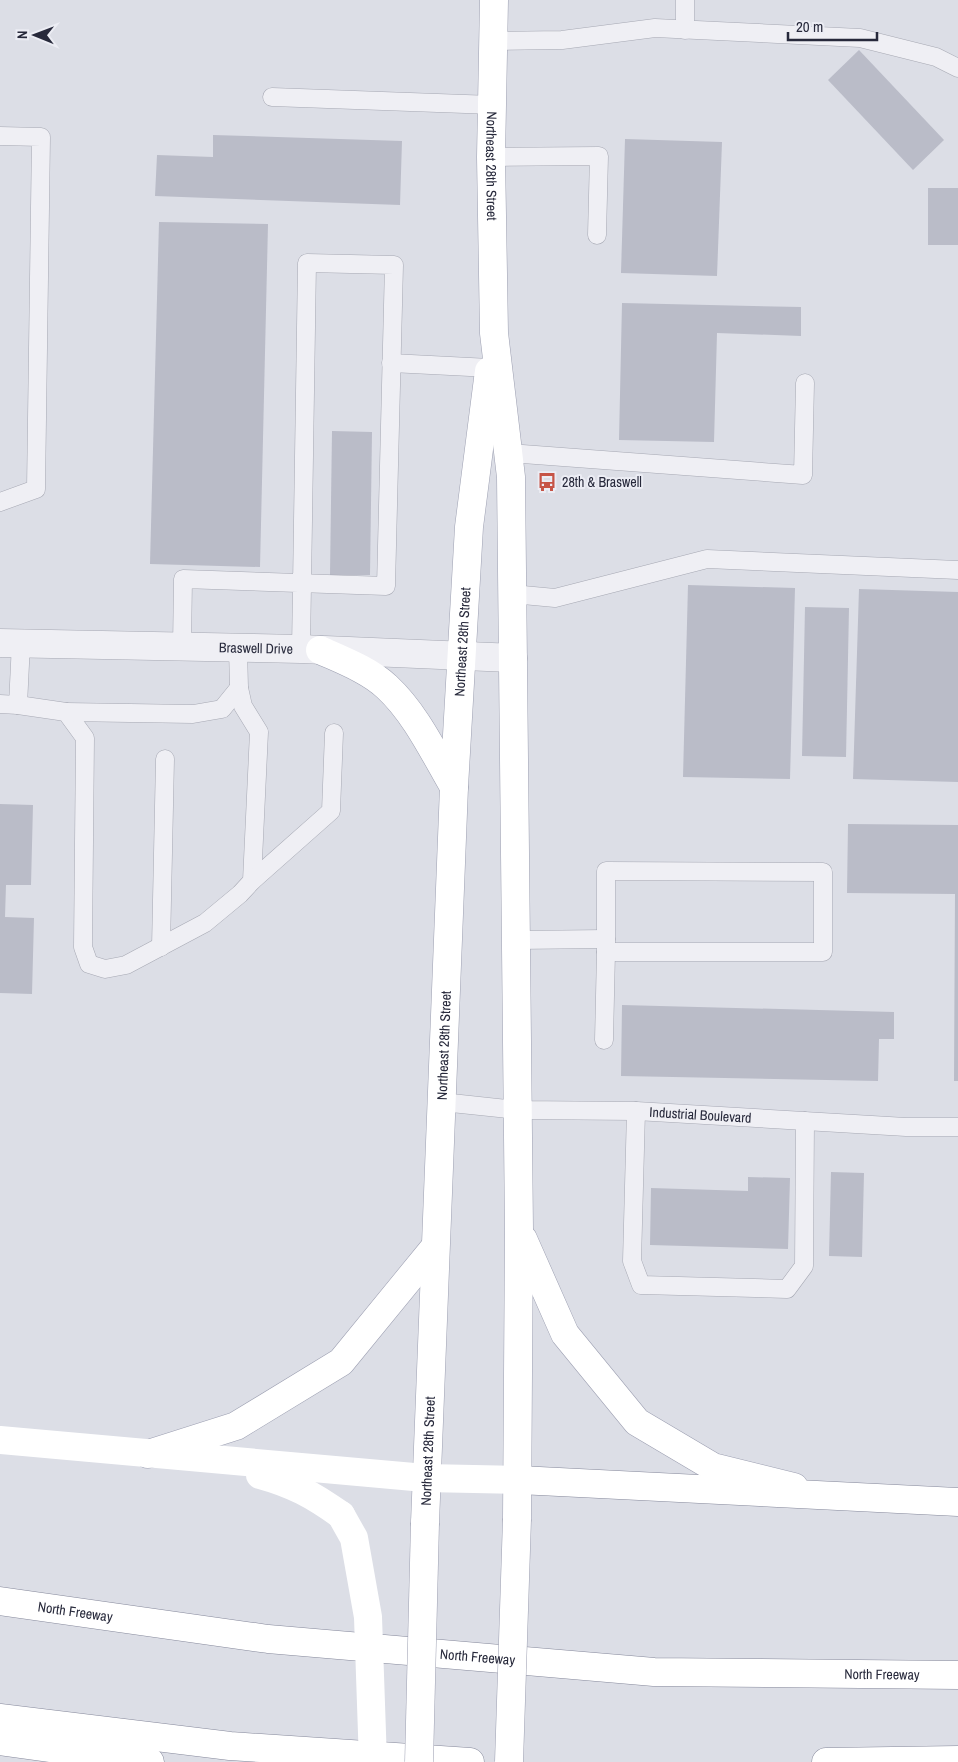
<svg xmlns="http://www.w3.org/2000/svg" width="958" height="1762" font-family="'Archivo Narrow',sans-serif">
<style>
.building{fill:#babcc8}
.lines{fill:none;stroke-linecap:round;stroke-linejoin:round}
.lane-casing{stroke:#a6a8b3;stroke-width:19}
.street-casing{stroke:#a6a8b3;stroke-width:29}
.primary-casing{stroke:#9c9fb1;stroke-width:29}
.highway-casing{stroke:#85889b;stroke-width:29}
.lane{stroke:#efeff4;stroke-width:18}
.street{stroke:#efeff4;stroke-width:28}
.secondary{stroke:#fff;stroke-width:28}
.primary{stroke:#fff;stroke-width:28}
.highway{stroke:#fff;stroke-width:28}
.primary-bridge-casing{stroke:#9c9fb1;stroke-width:29;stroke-linecap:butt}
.secondary-bridge{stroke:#fff;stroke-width:28}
.primary-bridge{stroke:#fff;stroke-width:28}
.labels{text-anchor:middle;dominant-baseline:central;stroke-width:4;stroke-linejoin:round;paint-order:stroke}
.street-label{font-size:14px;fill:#27293b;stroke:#ecedf4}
.poi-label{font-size:14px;fill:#27293b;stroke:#ecedf4;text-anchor:start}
</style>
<rect width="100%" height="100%" fill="#dcdee6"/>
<g class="building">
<polygon points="859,50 944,140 913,170 828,80"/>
<polygon points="213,135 402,141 400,205 155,196 157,155 213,157"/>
<polygon points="625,139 722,142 717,276 621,273"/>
<rect x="928" y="188" width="30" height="57"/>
<polygon points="159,222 268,224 260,567 150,564"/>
<polygon points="622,303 801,307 801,336 717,333 714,442 619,440"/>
<polygon points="332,431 372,432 370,575 330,575"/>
<polygon points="688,585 795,588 790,779 683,777"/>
<polygon points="859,589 958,592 958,782 853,779"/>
<polygon points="805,607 849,608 846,757 802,756"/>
<polygon points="0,804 33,805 31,885 6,885 5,917 34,918 32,994 0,993"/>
<polygon points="848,824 958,825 958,1081 954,1081 955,894 847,893"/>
<polygon points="622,1005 894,1012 894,1039 879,1039 878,1081 621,1076"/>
<polygon points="831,1172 864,1173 862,1257 829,1256"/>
<polygon points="748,1177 790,1178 788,1249 650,1245 651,1188 748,1191"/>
</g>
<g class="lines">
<g class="lane-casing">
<g id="lane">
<polyline points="685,30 685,0"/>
<polyline points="493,41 562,40 655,28 860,38 936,57 958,68"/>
<polyline points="272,97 493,105"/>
<polyline points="0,136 41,137 36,489 0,502"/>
<polyline points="491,157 599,156 597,235"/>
<polyline points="391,363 490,368"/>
<polyline points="509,453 803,475 805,383"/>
<polyline points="512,594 555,598 707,559 958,570"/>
<polyline points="21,643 18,705 66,712 85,738 83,947 89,964 105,969 126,965 205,923 240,894 252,881 259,732 243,706 239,688 238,648"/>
<polyline points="182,647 183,579 386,586 394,265 307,263 301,649"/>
<polyline points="0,704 18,705"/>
<polyline points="66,712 193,714 222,709 239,688"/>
<polygon points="606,871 823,872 823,952 606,952"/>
<polyline points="252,881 331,811 334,733"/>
<polyline points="516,940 606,939"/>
<polyline points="161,947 165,759"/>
<polyline points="604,1040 606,952"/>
<path id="s1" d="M442,1102L517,1110L636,1111L906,1127H958"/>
<polyline points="636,1111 632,1261 641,1285 787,1289 804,1266 805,1121"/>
</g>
</g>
<g class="street-casing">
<g id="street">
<path id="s2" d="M0,643L301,649L513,658"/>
</g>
</g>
<g class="primary-casing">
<g id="primary">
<path id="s3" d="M494,0L491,157L494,333L511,477L519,1230L517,1519"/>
<path d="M320,650C342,660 369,670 387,687C416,714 434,753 454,787"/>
<polyline points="523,1239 565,1334 637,1422 713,1467 794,1487"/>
<polyline points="148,1454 236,1426 341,1362 435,1247"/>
<path id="s4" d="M425,1523L454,787L469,527L489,371"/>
</g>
</g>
<g class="highway-casing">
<g id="highway">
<polyline points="519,1480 958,1502"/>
<path id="s5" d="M0,1601L268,1639L654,1672L958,1675"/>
<polyline points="0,1718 230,1746 470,1762"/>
<polyline points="0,1741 150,1762"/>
<polyline points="826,1762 958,1760"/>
</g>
</g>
<use href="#lane" class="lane"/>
<use href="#street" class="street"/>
<g class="secondary">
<polyline points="0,1440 425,1478 519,1480"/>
<path d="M260,1475C293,1484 313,1495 341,1515"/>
</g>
<use href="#primary" class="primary"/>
<use href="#highway" class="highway"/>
<g class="primary-bridge-casing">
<g id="primary-bridge">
<polyline points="419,1762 425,1523"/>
<polyline points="509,1762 517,1519"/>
</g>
</g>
<polyline class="secondary-bridge" points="341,1515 354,1538 368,1617 373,1762"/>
<use href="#primary-bridge" class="primary-bridge"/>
</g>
<defs>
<g id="bus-bare" transform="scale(1.5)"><path d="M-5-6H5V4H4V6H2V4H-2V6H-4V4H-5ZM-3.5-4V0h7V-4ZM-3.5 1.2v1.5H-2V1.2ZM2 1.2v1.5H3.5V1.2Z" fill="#c65446" stroke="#ecedf4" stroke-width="2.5" paint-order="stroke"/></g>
</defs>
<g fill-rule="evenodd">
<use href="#bus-bare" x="547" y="482"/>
</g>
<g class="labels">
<g class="street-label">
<text stroke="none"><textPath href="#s3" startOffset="166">Northeast 28th Street</textPath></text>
<text stroke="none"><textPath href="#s4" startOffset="882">Northeast 28th Street</textPath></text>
<text stroke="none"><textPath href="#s2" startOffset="256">Braswell Drive</textPath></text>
<text stroke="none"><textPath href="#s4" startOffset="478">Northeast 28th Street</textPath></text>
<text stroke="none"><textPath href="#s1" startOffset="259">Industrial Boulevard</textPath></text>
<text stroke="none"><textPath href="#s4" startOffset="72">Northeast 28th Street</textPath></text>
<text stroke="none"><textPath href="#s5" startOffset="76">North Freeway</textPath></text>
<text stroke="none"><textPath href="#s5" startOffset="481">North Freeway</textPath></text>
<text stroke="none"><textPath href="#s5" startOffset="886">North Freeway</textPath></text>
</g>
<g class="poi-label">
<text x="562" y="482">28th &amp; Braswell</text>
</g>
</g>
<g transform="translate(35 35) rotate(271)" stroke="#ecedf4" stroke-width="4" paint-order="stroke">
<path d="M0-4L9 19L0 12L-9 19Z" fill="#27293b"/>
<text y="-8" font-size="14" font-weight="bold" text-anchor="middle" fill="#27293b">N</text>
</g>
<path d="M788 32v8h89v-8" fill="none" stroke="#27293b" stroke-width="2.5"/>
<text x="796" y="32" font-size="15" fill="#27293b" stroke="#ecedf4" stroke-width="4" paint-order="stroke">20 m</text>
</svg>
